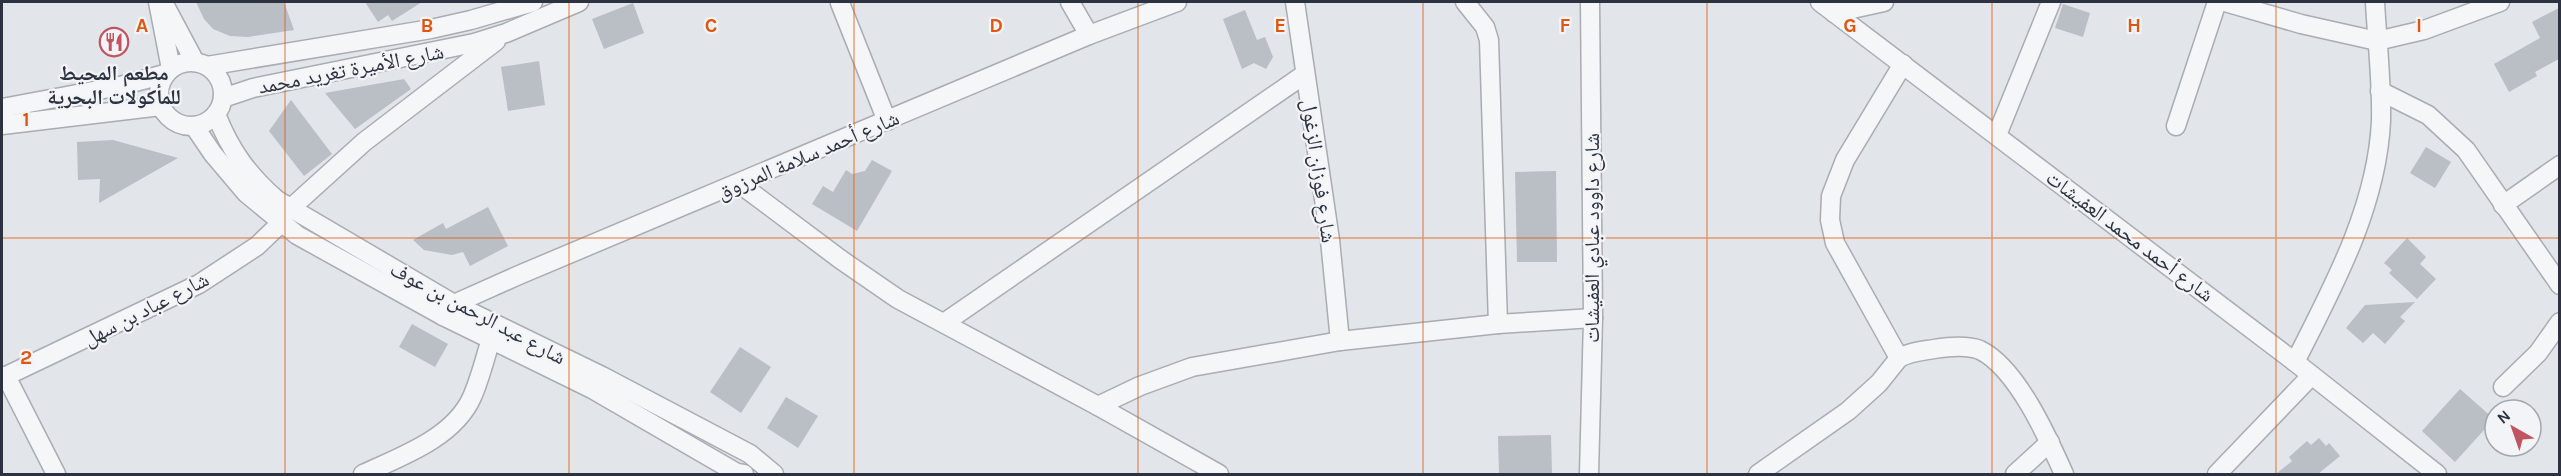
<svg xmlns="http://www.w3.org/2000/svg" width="2561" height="476" font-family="Karla,'Noto Naskh Arabic',sans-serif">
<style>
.building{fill:#babec5}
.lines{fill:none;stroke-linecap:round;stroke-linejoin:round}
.minor-casing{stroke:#a8acb3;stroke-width:21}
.minor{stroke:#f5f6f8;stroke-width:18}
.grid{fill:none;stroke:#df570f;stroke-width:1.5;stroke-opacity:0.55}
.labels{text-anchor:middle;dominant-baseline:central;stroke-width:4.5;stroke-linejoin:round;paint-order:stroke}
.street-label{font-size:21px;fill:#2c323f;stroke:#f2f4f7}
.poi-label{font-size:21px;font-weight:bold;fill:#2c323f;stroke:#f2f4f7}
.grid-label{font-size:20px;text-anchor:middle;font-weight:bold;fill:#df570f;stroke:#f2f4f7;stroke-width:4.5;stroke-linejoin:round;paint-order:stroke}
</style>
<rect width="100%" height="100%" fill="#e2e5e9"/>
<g class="building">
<polygon points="196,2 284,2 294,30 248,37 230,36 213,29 204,19"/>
<polygon points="365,2 422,2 392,21 388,15 378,22"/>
<polygon points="633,3 644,33 604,49 592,19"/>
<polygon points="2063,4 2090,13 2083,37 2055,28"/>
<polygon points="2559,8 2559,59 2535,72 2537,76 2509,92 2494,64 2540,38 2532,22"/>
<polygon points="1245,10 1257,40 1265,37 1273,57 1266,69 1254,63 1242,69 1223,19"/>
<polygon points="539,61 545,105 508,111 501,67"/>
<polygon points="404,79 411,89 355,129 325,93"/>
<polygon points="291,100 332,154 304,176 269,131"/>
<polygon points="113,140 178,158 99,203 100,179 78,180 77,142"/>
<polygon points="2426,147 2451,162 2435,188 2410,173"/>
<polygon points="872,160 892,171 857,231 812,204 823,186 833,192 846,170 852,174 865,171"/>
<polygon points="1556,171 1557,262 1517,262 1515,172"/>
<polygon points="488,207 508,246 470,266 463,252 452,255 424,250 413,240 443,223 446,229"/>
<polygon points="2407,238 2426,257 2420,264 2436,279 2417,299 2389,273 2392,270 2384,263"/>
<polygon points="2415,302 2400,317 2405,321 2385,344 2373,333 2363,343 2346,328 2365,305"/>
<polygon points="412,324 448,344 435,367 399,347"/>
<polygon points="740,347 771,367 741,413 710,392"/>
<polygon points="2460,389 2494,419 2455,462 2422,431"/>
<polygon points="786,397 818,416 798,448 767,428"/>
<polygon points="1551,435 1552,474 1499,474 1498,436"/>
<polygon points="2319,438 2326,446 2329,443 2340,456 2318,474 2276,474 2292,461 2289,457 2307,441 2311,445"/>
</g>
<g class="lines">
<g class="minor-casing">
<g id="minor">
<polyline points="158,2 171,69"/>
<polyline points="163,2 195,62"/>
<polyline points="1070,2 1089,35"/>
<polyline points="1295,2 1330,240 1340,341"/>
<polyline points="1465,2 1485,27 1489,40 1498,324"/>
<polyline points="1820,2 2295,362 2437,474"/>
<polyline points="2225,2 2301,24 2377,41 2424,30 2500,2"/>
<polyline points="840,3 887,121"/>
<polyline points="1834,13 1884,2"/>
<circle cx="191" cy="94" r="32"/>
<path d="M1903,64L1845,160L1831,196L1830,220L1835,243L1899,358C1909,352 1922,351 1934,349C1947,347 1967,345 1980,350C2017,368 2048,438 2064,474"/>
<polyline points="207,66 431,29 471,20 533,2"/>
<polyline points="2380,91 2428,115 2466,150 2560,285"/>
<polyline points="223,98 253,88 474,43 506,33 579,2"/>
<polyline points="2,108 120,86 165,74"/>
<path d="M216,114C230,150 248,175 277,200L454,304L602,376L750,454L774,474"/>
<polyline points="2,125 161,106"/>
<polyline points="194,126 213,154 246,193 297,235 443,316 592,389 737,473 744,474"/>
<polyline points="2176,126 2217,2"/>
<polyline points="1997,135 2051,2"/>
<polyline points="740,184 840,259 898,299 1098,406 1219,474"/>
<polyline points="2503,205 2560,165"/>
<polyline points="291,208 364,142 496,41"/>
<polyline points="443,316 454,304 519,275 1089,35 1177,2"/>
<polyline points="944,323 1305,74"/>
<path d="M2295,362C2333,287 2377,207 2381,121C2382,81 2377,41 2375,2"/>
<polyline points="6,376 56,474"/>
<polyline points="2,378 199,284 257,246 281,223"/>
<polyline points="2503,387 2538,353 2560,322"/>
<polyline points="1098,406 1140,386 1192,367 1340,341 1498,324 1593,318"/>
<path d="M363,474C400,457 454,438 472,397C480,379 485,358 491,339"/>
<polyline points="1589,474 1593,318 1590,2"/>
<polyline points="1758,474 1848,411 1879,383 1899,358"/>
<polyline points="2015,474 2050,442"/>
<polyline points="2217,474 2311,376"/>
</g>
</g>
<use href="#minor" class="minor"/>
</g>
<path class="grid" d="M285,2V474M569,2V474M854,2V474M1138,2V474M1423,2V474M1707,2V474M1992,2V474M2276,2V474M2,238H2560"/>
<defs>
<g id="restaurant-ring" transform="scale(1.5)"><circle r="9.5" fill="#f2f4f7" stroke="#c05561" stroke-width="1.5"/><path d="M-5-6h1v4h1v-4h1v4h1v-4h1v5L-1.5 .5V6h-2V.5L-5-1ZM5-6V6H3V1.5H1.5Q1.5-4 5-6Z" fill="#c05561"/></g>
</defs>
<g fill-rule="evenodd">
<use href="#restaurant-ring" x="114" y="42"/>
</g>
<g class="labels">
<g class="street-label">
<text transform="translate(351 69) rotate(-11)">شارع الأميرة تغريد محمد</text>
<text transform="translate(808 155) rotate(-23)">شارع أحمد سلامة المرزوق</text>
<text transform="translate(1319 171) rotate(82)">شارع فوزان الزغول</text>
<text transform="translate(2130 236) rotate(37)">شارع أحمد محمد العفيشات</text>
<text transform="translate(1592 238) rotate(-90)">شارع داوود عبادي العفيشات</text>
<text transform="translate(146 309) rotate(-27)">شارع عباد بن سهل</text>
<text transform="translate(478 313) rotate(28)">شارع عبد الرحمن بن عوف</text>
</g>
<g class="poi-label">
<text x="114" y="73">مطعم المحيط<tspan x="114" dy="24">للمأكولات البحرية</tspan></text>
</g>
</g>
<g class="grid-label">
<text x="142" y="32">A</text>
<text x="427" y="32">B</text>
<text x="711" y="32">C</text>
<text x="996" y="32">D</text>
<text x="1280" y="32">E</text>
<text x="1565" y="32">F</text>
<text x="1850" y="32">G</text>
<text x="2134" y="32">H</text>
<text x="2419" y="32">I</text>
<text x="26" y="126">1</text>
<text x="26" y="364">2</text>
</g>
<rect width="2561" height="476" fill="none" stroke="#2c323f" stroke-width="6"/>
<g transform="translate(2513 428) rotate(320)"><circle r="28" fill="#f2f4f7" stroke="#a3a6ad" stroke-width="1.5"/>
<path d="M0-4.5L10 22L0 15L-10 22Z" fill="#c05561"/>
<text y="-9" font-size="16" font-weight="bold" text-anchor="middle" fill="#2c323f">N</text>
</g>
</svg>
